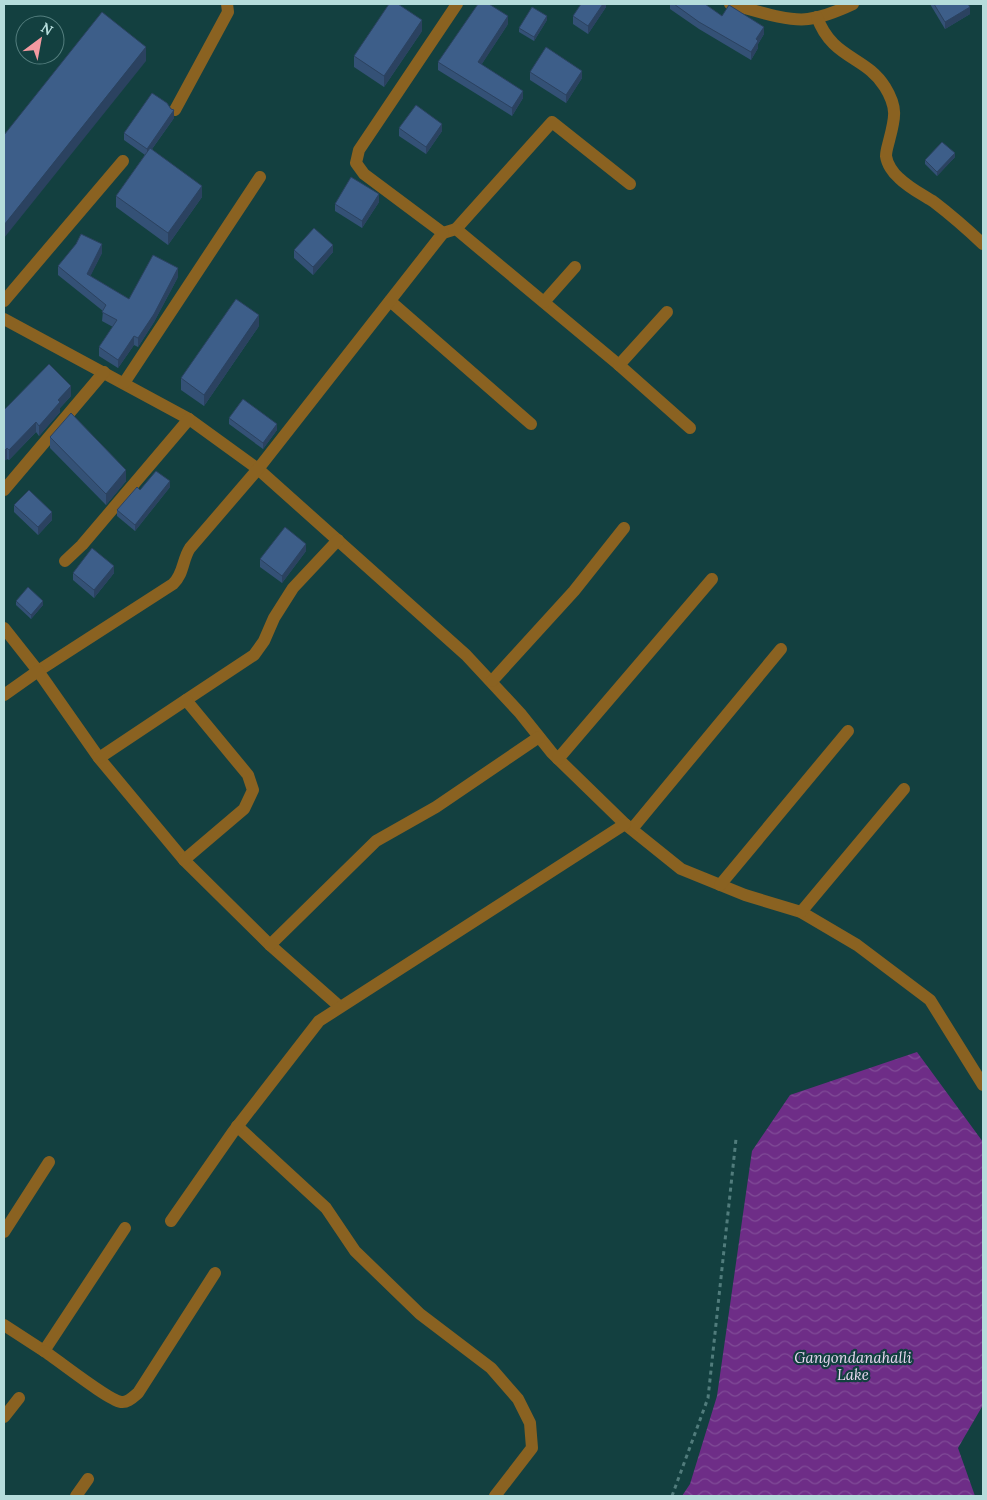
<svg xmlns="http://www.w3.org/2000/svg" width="987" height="1500" font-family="Lora,serif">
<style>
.water{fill:url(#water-waves)}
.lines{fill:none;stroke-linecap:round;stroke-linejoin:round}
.path{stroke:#517c7c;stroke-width:3;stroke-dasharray:4 4;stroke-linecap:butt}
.street{stroke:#8a6221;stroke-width:12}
.wall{fill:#345176}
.shaded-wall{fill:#2b4260}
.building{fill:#3d5e89;stroke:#2b4260}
.labels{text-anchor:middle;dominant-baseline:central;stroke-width:4.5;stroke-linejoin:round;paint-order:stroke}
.water-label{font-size:15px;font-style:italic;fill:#e9d9f1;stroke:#134040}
</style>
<defs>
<pattern id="water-waves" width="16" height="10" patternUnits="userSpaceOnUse" patternTransform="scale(1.25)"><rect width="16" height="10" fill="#6e2d87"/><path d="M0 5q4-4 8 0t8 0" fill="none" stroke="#804b97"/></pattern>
</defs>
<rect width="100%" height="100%" fill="#134040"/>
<polygon class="water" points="917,1052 983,1142 983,1405 958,1448 975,1496 682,1496 690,1484 717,1396 752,1151 790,1095"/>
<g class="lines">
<polyline class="path" points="672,1496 708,1398 736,1139"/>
<g class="street">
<path d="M730,4C750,9 788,22 808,19C824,17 838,11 853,4"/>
<path d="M817,17C832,59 866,56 885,87C898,108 895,118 889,141C888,145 886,151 886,156C887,164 893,173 899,178C909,188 923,195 934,202C951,215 967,229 983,244"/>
<polyline points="175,110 228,12 227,4"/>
<polyline points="456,229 552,122 630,184"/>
<polyline points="443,233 456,229 619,365 690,428"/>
<polyline points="4,301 123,161"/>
<polyline points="390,301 531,424"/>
<polyline points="544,302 575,267"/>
<polyline points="4,319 189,419 258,469 466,655 520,713 552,753 625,824 681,869 745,895 801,912 857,945 930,1000 983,1085"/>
<polyline points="619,365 667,312"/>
<polyline points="124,383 260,177"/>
<polyline points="4,490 104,372"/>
<polyline points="65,561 82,545 189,419"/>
<path d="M4,628L38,671L173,584C184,574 182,560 190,548L258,469L443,233L364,174L356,163L359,150L457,4"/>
<polyline points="492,681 574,591 624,528"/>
<polyline points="4,695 38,671 99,758 184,860 270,945 339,1006"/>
<polyline points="186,700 254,655 264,641 274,618 293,588 338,540"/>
<polyline points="99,758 186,700 248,775 253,790 244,809 184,860"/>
<polyline points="558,759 712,579"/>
<polyline points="632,829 781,649"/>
<polyline points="720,885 848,731"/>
<polyline points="801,912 904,789"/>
<polyline points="270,945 376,841 436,807 539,737"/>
<polyline points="237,1126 326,1208 355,1251 420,1314 491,1368 518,1399 530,1423 532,1448 495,1496"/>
<polyline points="171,1221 233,1132 319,1021 625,824"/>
<polyline points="4,1232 49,1162"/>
<polyline points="4,1325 44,1351 125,1228"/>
<path d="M44,1351C58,1360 108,1400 121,1402C128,1403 133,1397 138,1393L215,1273"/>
<polyline points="4,1417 19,1398"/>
<polyline points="76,1496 88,1479"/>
</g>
</g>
<g class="wall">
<polygon points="606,4 606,7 588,34 573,24 573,16"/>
<polygon points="670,4 705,4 722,16 764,34 758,44 758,48 751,60 699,29 670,9"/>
<polygon points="930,4 968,4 970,14 945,29"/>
<polygon points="547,20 534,41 519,32 519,28"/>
<polygon points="508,24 481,65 523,98 512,116 438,70 438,62"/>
<polygon points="422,31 384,87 354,67 354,56"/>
<polygon points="530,72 582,78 566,103 530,80"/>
<polygon points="174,118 152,149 202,197 168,245 116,207 116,196 145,155 124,140 124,133"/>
<polygon points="399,128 442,131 426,154 399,136"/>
<polygon points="955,157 937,176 925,164 925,160"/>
<polygon points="379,202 362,228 335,211 335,204"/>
<polygon points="294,250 333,252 313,275 294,258"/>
<polygon points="102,253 90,276 129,299 178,277 154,322 138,347 134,345 118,368 99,356 99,347 113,327 102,321 103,311 58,275 58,266"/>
<polygon points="259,326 204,406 181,390 181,378"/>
<polygon points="71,396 60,408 60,412 39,436 36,432 9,460 7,459 4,461 4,410"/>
<polygon points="229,418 277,430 263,449 229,424"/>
<polygon points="50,437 126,481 106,505 50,448"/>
<polygon points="170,487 135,531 117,516 117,510 140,490"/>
<polygon points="14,505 52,520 38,535 14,512"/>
<polygon points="306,551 282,583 260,567 260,559"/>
<polygon points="73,573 114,573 94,598 73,580"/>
<polygon points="16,601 43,605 31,619 16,605"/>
</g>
<g class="shaded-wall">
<polygon points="603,4 606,4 606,7 588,34 588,26"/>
<polygon points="970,7 970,14 945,29 945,22"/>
<polygon points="508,16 508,24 478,70 478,62"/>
<polygon points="547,16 547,20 534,41 534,37"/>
<polygon points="422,20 422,31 384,87 384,76"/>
<polygon points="764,27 764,34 758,44 758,48 751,60 751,52 756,39"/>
<polygon points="146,47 146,61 4,238 4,225"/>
<polygon points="582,71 582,78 566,103 566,95"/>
<polygon points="523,91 523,98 512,116 512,108"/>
<polygon points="174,110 174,118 147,156 147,149"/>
<polygon points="442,124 442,131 426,154 426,147"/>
<polygon points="955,153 955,157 937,176 937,172"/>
<polygon points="202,186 202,197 168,245 168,233"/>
<polygon points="379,194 379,202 362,228 362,221"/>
<polygon points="102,244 102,253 87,283 87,274"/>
<polygon points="333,245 333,252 313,275 313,267"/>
<polygon points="178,268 178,277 154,322 138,347 138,338"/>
<polygon points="259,315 259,326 204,406 204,395"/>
<polygon points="134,336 134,345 118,368 118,360"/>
<polygon points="71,386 71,396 60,408 60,412 39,436 39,426 58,400"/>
<polygon points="36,422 36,432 9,460 9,450"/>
<polygon points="277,424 277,430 263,449 263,443"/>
<polygon points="7,448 7,459 4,461 4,451"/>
<polygon points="126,470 126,481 106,505 106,494"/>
<polygon points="170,481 170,487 135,531 135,525"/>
<polygon points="52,512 52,520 38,535 38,527"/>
<polygon points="306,544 306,551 282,583 282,576"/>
<polygon points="114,566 114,573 94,598 94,590"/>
<polygon points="43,601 43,605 31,619 31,615"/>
</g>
<g class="building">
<polygon points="389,4 398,4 422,20 384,76 354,56"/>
<polygon points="478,4 489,4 508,16 478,62 523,91 512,108 438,62"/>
<polygon points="581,4 603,4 588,26 573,16"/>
<polygon points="674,4 705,4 722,16 729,5 764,27 756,39 758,41 751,52 699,22"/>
<polygon points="934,4 968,4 970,7 945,22"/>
<polygon points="532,7 547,16 534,37 519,28"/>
<polygon points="102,12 146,47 4,225 4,135"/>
<polygon points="546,47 582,71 566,95 530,72"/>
<polygon points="152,93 167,103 171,109 174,110 147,149 124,133"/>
<polygon points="416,105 442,124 426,147 399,128"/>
<polygon points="942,142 955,153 937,172 925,160"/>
<polygon points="150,148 202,186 168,233 116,196"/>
<polygon points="351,177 379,194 362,221 335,204"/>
<polygon points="314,228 333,245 313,267 294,250"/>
<polygon points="81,234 102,244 87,274 129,299 153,255 178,268 154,314 138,338 134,336 118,360 99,347 117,320 102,312 106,305 58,266 76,244"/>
<polygon points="236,299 259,315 204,395 181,378"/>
<polygon points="49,364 71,386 58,400 60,402 39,426 36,422 9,450 7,448 4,451 4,410"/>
<polygon points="243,399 277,424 263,443 229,418"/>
<polygon points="71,413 126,470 106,494 50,437"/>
<polygon points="156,471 170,481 135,525 117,510 137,487 140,490"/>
<polygon points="29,490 52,512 38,527 14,505"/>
<polygon points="285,527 306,544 282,576 260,559"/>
<polygon points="92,548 114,566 94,590 73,573"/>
<polygon points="28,587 43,601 31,615 16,601"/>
</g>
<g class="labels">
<g class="water-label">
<text x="853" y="1357">Gangondanahalli<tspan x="853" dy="17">Lake</tspan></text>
</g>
</g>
<rect width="987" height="1500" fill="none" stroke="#b5dcdb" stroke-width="10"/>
<g transform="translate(40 40) rotate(32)"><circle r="24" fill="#134040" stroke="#547e7e"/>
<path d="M0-4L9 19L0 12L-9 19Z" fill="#f49aa1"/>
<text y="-8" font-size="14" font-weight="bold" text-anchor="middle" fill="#b5dcdb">N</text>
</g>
</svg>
